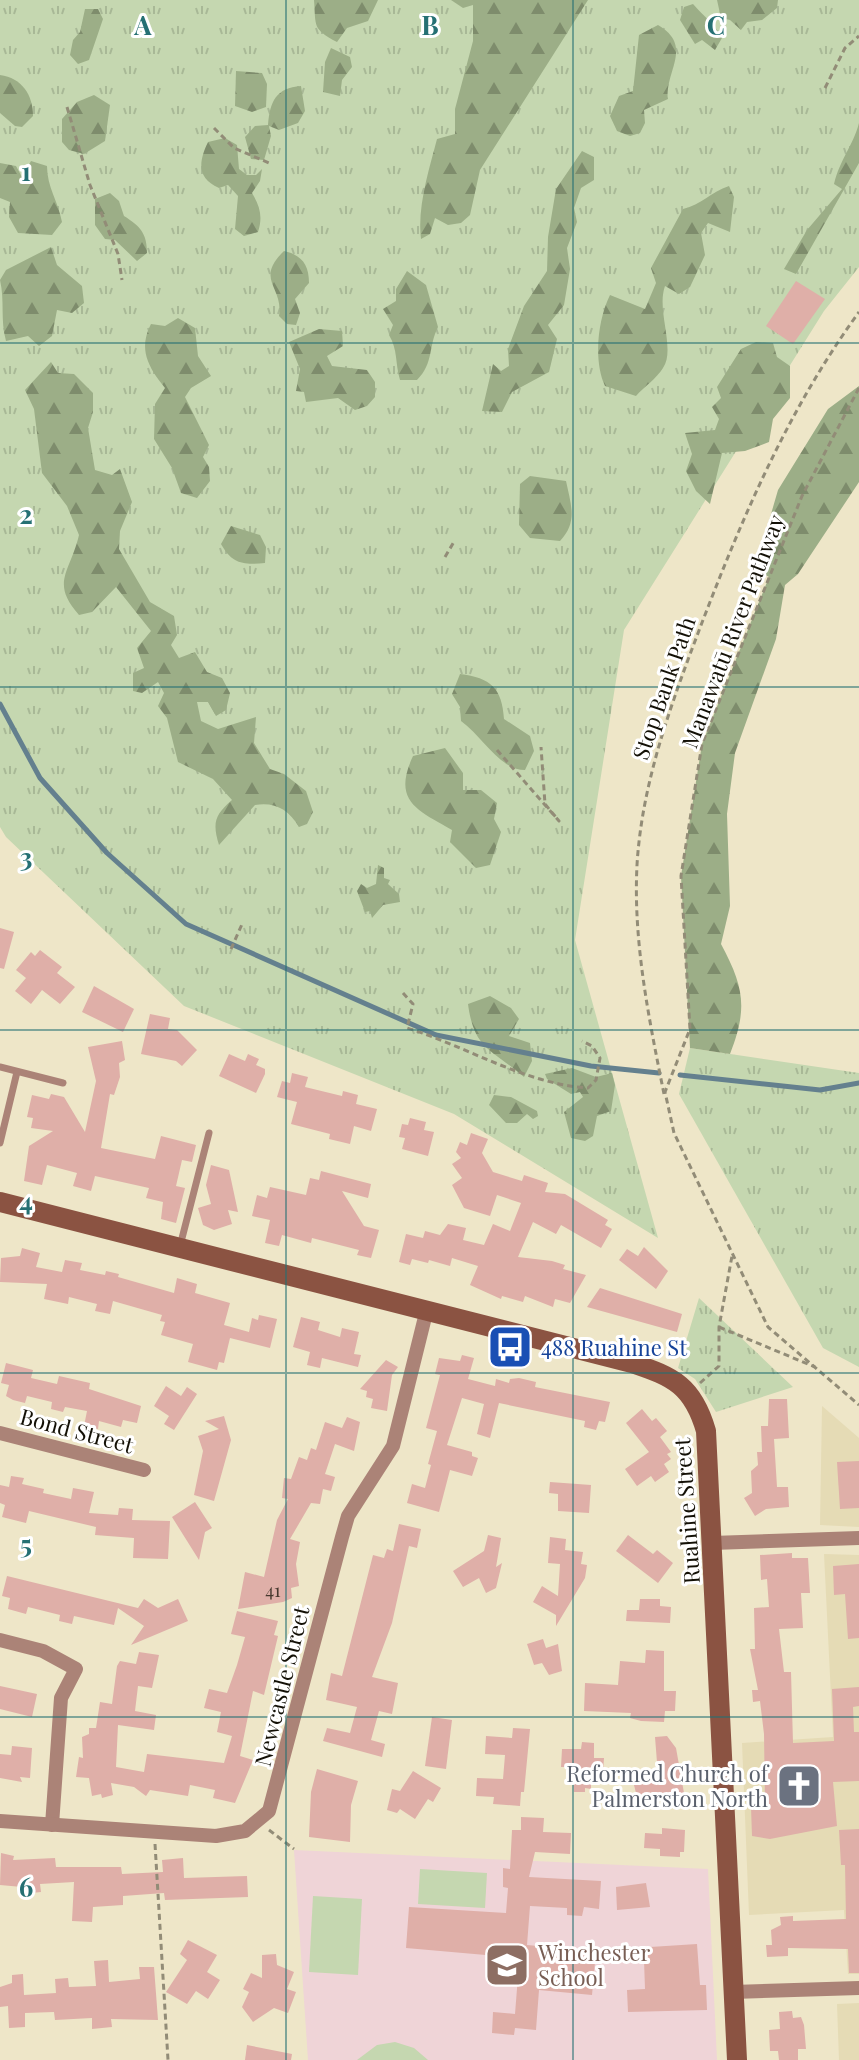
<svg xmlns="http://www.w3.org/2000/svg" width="859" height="2060" font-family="'Playfair Display',serif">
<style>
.built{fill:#e5dbb5}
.education{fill:#efd4d7}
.grass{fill:url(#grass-tufts)}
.forest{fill:url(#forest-firs)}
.garden{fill:#c5d7b0}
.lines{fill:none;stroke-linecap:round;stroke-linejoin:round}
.stream{stroke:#64808e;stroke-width:5}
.building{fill:#dfafa8}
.path{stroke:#928c77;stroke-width:3;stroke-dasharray:6 4;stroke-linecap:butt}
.lane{stroke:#ab8377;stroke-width:7}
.street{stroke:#ab8377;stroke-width:14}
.secondary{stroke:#8b5342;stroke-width:20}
.grid{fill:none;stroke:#257073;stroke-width:2;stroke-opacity:0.55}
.labels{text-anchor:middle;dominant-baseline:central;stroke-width:6;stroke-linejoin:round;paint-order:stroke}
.number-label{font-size:18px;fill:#46382e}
.street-label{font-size:22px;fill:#131006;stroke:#fff}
.transit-label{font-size:22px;fill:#164399;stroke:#fff;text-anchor:start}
.worship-label{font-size:22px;fill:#5b616d;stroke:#fff;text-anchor:end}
.education-label{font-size:22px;fill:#785e54;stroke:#fff;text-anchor:start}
.grid-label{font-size:26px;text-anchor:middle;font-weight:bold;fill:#257073;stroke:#fff;stroke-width:6;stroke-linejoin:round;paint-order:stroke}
</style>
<defs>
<pattern id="grass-tufts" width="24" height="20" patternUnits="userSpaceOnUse" patternTransform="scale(2)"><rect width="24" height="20" fill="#c5d7b0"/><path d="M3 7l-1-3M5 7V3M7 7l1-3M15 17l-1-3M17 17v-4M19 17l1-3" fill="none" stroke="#a8b896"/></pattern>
<pattern id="forest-firs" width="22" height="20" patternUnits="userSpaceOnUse" patternTransform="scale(2)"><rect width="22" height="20" fill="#9cae87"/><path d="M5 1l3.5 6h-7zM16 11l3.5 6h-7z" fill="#7e8c6c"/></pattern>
</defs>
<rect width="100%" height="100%" fill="#eee6c8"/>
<g class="built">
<polygon points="822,1406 859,1438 859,1527 820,1525"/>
<polygon points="824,1554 859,1555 859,1974 848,1974 844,1910 749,1915 742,1743 833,1737"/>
<polygon points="859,2003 859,2060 839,2060 837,2004"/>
</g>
<polygon class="education" points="294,1850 708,1869 717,2060 308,2060"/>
<g class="grass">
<polygon points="0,0 859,0 859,267 824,311 624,630 575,940 658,1238 454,1114 184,1006 6,837 0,827"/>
<polygon points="690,1048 859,1073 859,1367 823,1348 679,1094"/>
<polygon points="699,1298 793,1387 716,1412 695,1379 678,1368"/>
</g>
<g class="forest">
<path d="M314,0H378L368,21L347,28L337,42C312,29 316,26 314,0Z"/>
<path d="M451,0H588L480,170L470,215L461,223L448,225L435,218L430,234L421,239C417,207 429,170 437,139L455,134V109L473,41V5L463,8Z"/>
<polygon points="717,0 778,0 777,8 762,20 747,22 741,30 730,20 721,18"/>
<path d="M693,4C703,16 716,25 722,38L715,50L702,40L695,44L680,20L684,7Z"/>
<polygon points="85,9 98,9 103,19 89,60 78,64 70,55 73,40 80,32"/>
<path d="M658,25C694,46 665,71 668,99L644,110L645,123L640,133L630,136L617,131L610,116L619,96L633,91L639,35Z"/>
<polygon points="331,48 350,57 352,67 342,80 340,96 323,92 325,62"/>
<polygon points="236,71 262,73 267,84 266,107 252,112 235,106"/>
<path d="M0,75C22,78 33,95 33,116L22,127L15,126L0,113Z"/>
<path d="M301,86L305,111L298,123L279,130L269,126L271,136L264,160L251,159L245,137L255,126L268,125C270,101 276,88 301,86Z"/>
<polygon points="94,95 110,105 105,141 84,154 69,150 62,142 62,119 77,102"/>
<path d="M859,123V163L796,274L784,269L807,230L842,189L834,184C840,159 853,146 859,123Z"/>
<path d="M225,138L237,145L239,169L247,175H256L262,169L260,181L252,193C260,206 263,217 258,232L244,236L235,229L238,196L228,185L219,188C196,178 199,161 208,142Z"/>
<polygon points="582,151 594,157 594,180 581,188 574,208 577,222 567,248 570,269 564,305 548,325 557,339 549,372 512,392 502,412 482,411 493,364 501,371 509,366 508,349 524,306 547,271 548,237 556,189"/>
<path d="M31,161L47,166C47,187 58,201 62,222L52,235L18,233L9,217L10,202L0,198V163L16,166L22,177Z"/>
<path d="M729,186L734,197L730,232L708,223L701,233L705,255L690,287L679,294L665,286C656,310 676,349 663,368C657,378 644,387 636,396L605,386C593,360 598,319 610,295L645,309L656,283L651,268L683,209C701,205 711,192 729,186Z"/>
<path d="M110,193L119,201L124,216C140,226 147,233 147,253L137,261L115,240L105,239L95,225V199Z"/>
<path d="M51,247L57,265L82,286L84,303L72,313L57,310L52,336L39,346L28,336L6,341C0,319 5,302 0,280L6,270Z"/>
<path d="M284,251C302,255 309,265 309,283L295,299L300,313L296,325L287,324L279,316C284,287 254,280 284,251Z"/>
<path d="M407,271L426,285L438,327C428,347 434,363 417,380H400C395,363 398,350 389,335L393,325L383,309L396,301V289Z"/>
<path d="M178,318L195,328L198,356L211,376L191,388L185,397L209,445L203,457L209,467L210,481L197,498L181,493L172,468L154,439L155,404L165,388C148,367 138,349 151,324L165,326Z"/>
<polygon points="319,329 342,331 343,346 327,356 332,366 367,370 375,382 375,397 367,406 355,410 338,398 306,402 304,392 296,391 300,369 289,342"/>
<polygon points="756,342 773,343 777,357 790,366 790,398 773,419 769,442 745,451 722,453 710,504 696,491 686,471 692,454 685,433 715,430 719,419 712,407 721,398 717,387 741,349"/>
<path d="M51,362L58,373L74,374L93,393V412L88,428L95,470L112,475L120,469L132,502L120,531L119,549L150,602L174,616L177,635L171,645L179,658L195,652L207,672L222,678L230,693L226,710L216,716L208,702H197L201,721L218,729L256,717L254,743L270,769L284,774L306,791L313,812L307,824L299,827C288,809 275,802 255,805L219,845C212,822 215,815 232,800L213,779L178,762L167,718L158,706L164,693L158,682L142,693L133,691V673L144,668L137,648L151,631L116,587L92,612L79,615C50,582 70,573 79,535L67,506L42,473L34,409L25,390Z"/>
<path d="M859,386V482L798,574L785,585L776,639L735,753L727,814L730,906L721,944C744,987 748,1008 730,1054L690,1048L681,876L702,744L769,577L755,569L778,490L828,409Z"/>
<path d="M530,476L566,481C571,505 578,522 560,541L530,538L519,525L520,484Z"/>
<path d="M231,526L260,535L266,547L265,563C243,565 232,564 221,544Z"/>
<path d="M460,674C491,678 502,688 504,719L530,736L534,751L525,770C500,770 484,738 461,721L460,707L452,694Z"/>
<path d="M445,748L463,773V790H481L497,803L494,819L501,832L490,865L476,868L450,842L452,830C417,810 392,801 413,756Z"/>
<polygon points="378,865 384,868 384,878 390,880 388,884 399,894 400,902 383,905 372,918 370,911 365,912 357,891 361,884 367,888 376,884"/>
<path d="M490,996L511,1008L519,1019L509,1036L530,1043L532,1061L524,1077C492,1049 474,1050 468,1004Z"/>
<polygon points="572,1068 596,1077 612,1073 615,1085 611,1111 597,1116 593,1136 585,1141 571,1138 564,1112 583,1097 580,1092 571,1094 547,1079 545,1074"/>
<polygon points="494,1095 511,1097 537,1111 538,1116 533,1119 527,1114 517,1123 506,1123 489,1105"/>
</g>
<g class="garden">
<polygon points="420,1869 487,1873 485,1908 418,1904"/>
<polygon points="313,1896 362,1899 358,1975 309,1972"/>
<polygon points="395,2042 414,2048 428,2060 357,2060 377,2045"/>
</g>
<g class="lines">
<g class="stream">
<polyline points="0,704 40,778 107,853 186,924 436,1035 591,1066 659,1073"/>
<polyline points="680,1075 820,1090 859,1083"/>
</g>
</g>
<g class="building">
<polygon points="796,281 825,299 793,344 766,326"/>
<polygon points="0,928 14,932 4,969 0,968"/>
<polygon points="40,950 62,967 57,973 75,987 60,1004 42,990 31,1004 15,991 26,978 16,970 31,952 35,956"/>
<polygon points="94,986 134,1009 123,1032 82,1012"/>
<polygon points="150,1014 170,1018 168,1029 177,1030 197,1050 182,1066 176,1061 141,1054"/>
<polygon points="122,1041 125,1060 119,1063 120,1077 114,1095 110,1094 101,1148 155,1159 161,1136 196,1145 192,1162 182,1160 176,1186 185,1188 176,1223 161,1219 163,1202 146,1198 149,1188 95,1176 91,1191 73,1186 77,1173 47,1165 42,1185 24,1181 29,1146 53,1131 31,1128 33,1118 27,1117 32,1095 49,1099 51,1094 64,1097 85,1132 96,1081 88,1047"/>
<polygon points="229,1054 245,1061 248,1054 259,1059 256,1065 265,1069 265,1074 256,1093 219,1076"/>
<polygon points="292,1073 308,1077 305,1087 342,1096 343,1091 358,1095 356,1104 377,1109 371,1131 354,1126 350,1144 329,1139 330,1134 291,1124 297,1102 277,1097 282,1081 290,1083"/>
<polygon points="410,1118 426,1122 424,1130 434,1132 428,1156 402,1149 405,1138 399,1137 402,1124 408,1125"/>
<polygon points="471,1133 488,1139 482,1153 493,1172 522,1181 524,1175 548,1183 545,1192 565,1194 608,1220 605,1225 612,1229 601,1248 561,1225 556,1234 533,1222 518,1257 552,1261 565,1265 563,1269 586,1275 570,1303 555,1299 553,1307 525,1296 523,1302 502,1296 501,1299 470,1285 478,1266 452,1258 450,1266 429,1260 428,1263 412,1259 410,1265 399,1262 406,1234 423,1238 425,1231 440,1235 448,1224 466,1228 463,1240 484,1245 493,1224 510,1231 521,1203 497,1195 490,1216 464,1208 452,1185 462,1178 452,1164 461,1158 456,1152 460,1142 467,1145"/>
<polygon points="211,1165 229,1170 238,1212 228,1210 232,1224 214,1230 203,1225 198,1208 211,1204 206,1185"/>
<polygon points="321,1171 371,1184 368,1198 342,1191 364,1226 379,1230 371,1258 357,1255 359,1250 312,1238 311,1243 282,1235 279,1246 265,1243 270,1220 252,1216 257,1195 267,1198 270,1187 306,1195 310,1178 319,1180"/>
<polygon points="644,1247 668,1271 656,1289 619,1260 627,1249 638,1256"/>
<polygon points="22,1248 40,1253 36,1267 62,1272 65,1260 82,1263 80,1270 105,1275 106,1271 119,1274 118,1277 174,1293 177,1278 197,1284 195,1293 230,1303 224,1325 249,1332 252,1318 258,1320 259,1315 277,1319 270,1348 230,1338 224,1363 219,1362 217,1370 188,1362 193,1344 161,1335 165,1322 160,1321 162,1315 113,1301 110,1314 95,1311 97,1304 69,1297 68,1304 44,1299 47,1284 0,1282 1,1258 20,1256"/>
<polygon points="600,1288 682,1314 677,1332 587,1307"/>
<polygon points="301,1317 320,1322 318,1330 340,1337 342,1328 359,1332 354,1354 361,1355 358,1367 322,1358 320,1368 307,1365 310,1352 293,1347"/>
<polygon points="462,1355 474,1358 468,1379 495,1386 496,1379 509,1383 510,1379 519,1378 536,1382 535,1387 610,1402 605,1422 599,1421 596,1430 584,1427 585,1421 499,1403 490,1438 477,1434 484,1404 462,1398 447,1445 472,1452 472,1456 478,1458 472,1476 450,1470 439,1512 407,1503 412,1484 425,1488 431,1465 428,1464 437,1431 426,1428 440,1375 435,1374 439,1358 460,1361"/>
<polygon points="386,1360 398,1367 392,1375 387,1411 371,1408 373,1399 366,1397 367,1391 360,1389"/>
<polygon points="6,1363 33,1370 31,1378 57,1384 59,1376 90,1383 89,1389 141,1406 137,1423 123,1420 121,1427 99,1421 98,1429 84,1426 87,1411 65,1407 63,1412 51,1409 52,1402 27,1396 25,1403 13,1400 6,1396 9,1385 1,1383"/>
<polygon points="166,1386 181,1396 187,1387 197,1394 174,1430 164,1424 169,1416 154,1406"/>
<polygon points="769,1399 787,1399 789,1438 774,1439 777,1487 788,1487 789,1507 766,1509 755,1516 744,1498 752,1493 751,1471 758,1465 757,1452 762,1452 761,1426 768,1426"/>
<polygon points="642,1409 652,1421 656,1418 667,1431 660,1437 671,1452 667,1454 671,1459 664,1464 669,1472 655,1482 651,1476 637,1486 625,1469 649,1452 626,1423"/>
<polygon points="224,1416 231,1440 214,1501 194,1495 203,1451 198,1436 219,1429 205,1421"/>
<polygon points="347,1417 360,1422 354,1451 335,1444 325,1474 335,1477 331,1491 323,1489 320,1504 311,1503 290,1539 300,1542 296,1564 299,1586 291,1588 292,1598 283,1602 238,1609 245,1572 264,1577 277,1520 288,1499 282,1498 284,1478 291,1479 299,1457 307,1460 311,1448 316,1450 325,1422 342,1428"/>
<polygon points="859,1461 859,1508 840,1509 837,1462"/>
<polygon points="11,1476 24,1478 22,1484 44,1489 43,1493 71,1499 73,1488 94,1492 89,1513 118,1515 119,1508 133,1509 132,1520 170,1521 168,1559 133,1558 134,1538 95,1535 96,1527 29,1511 26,1523 2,1517 5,1505 0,1503 0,1485 9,1487"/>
<polygon points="550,1482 591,1485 589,1513 558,1511 558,1494 549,1493"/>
<polygon points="195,1502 212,1528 205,1532 199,1560 172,1517"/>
<polygon points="399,1524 421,1529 417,1548 409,1546 392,1623 372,1677 398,1683 392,1714 379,1711 371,1740 385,1744 382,1757 323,1741 327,1728 350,1733 357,1707 326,1700 331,1673 342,1676 373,1555 384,1558 387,1549 393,1551"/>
<polygon points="488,1535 501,1538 496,1567 502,1563 496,1588 486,1593 479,1578 463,1587 453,1571 484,1551"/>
<polygon points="628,1535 653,1554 657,1550 673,1563 658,1583 616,1551"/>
<polygon points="550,1537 566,1539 565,1550 583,1552 581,1564 587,1565 585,1578 556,1626 556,1615 533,1602 542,1586 558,1596 560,1564 548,1563"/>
<polygon points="792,1553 792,1558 808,1558 810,1593 801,1593 803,1628 779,1629 784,1672 791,1672 793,1743 834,1741 832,1689 859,1687 859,1706 853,1707 854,1732 859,1732 859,1781 833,1782 837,1826 770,1839 752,1836 751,1807 765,1804 764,1734 760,1701 753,1702 752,1690 758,1690 750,1649 755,1649 754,1608 769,1607 767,1579 761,1580 760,1555"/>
<polygon points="859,1564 859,1638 848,1639 845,1594 834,1595 833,1566"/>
<polygon points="7,1576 138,1608 144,1599 158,1608 178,1599 188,1621 131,1645 144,1626 118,1608 114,1625 74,1616 72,1624 59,1621 60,1615 28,1607 26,1614 8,1609 10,1598 2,1596"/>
<polygon points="640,1599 660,1599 660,1606 671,1607 670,1623 626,1621 627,1610 639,1610"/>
<polygon points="237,1611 278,1621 274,1635 278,1636 264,1695 253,1691 240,1756 253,1760 235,1803 213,1798 215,1790 190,1785 188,1796 150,1790 146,1796 134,1787 111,1783 113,1795 102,1798 101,1794 92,1796 89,1778 76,1777 79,1757 83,1758 82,1737 89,1734 89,1728 96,1728 100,1702 112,1704 117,1666 120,1661 136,1664 139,1652 159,1655 152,1688 138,1686 135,1711 156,1715 154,1730 118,1725 116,1767 144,1772 147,1754 224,1763 232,1736 217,1732 221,1712 204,1708 209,1689 227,1693 237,1665 245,1637 231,1634"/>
<polygon points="543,1639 546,1648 558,1644 562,1671 549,1675 542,1663 534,1665 527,1644"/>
<polygon points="646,1650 664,1651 664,1691 676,1691 675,1711 665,1711 664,1722 641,1721 630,1718 631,1713 584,1711 585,1683 618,1685 620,1661 645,1663"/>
<polygon points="0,1686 37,1694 32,1717 0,1709"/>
<polygon points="432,1717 452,1720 446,1769 425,1766"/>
<polygon points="513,1728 530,1729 524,1792 521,1792 520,1806 493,1804 494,1797 476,1796 477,1778 503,1779 505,1755 485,1754 486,1736 512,1738"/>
<polygon points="667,1736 676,1748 684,1793 639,1805 633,1781 658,1775 655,1737"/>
<polygon points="582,1742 594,1743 594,1758 604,1758 603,1771 591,1770 591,1789 585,1788 585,1792 574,1792 572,1767 561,1767 562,1749 581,1749"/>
<polygon points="12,1746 32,1748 30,1778 20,1777 22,1782 0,1778 0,1754 11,1755"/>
<polygon points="317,1769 358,1781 351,1805 350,1842 309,1837 311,1792"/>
<polygon points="413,1771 441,1788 433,1802 428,1799 415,1819 400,1809 397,1813 387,1810 392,1789 400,1791"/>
<polygon points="521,1817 544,1818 543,1832 571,1833 570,1854 535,1852 529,1877 601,1881 599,1909 584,1907 582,1916 567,1915 567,1908 530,1906 527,1945 596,1951 592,1995 539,1990 536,2030 515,2028 514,2035 492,2033 493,2012 515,2014 518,1976 495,1974 497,1956 406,1948 409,1907 506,1913 508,1888 503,1887 503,1868 510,1869 512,1830 521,1830"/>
<polygon points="662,1828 685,1830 684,1852 680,1852 680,1857 660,1856 660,1849 644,1848 645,1833 662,1834"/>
<polygon points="859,1829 859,1973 849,1973 848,1949 788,1948 788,1956 767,1957 766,1945 772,1945 771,1930 781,1925 780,1917 793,1916 793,1921 846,1919 845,1865 841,1865 839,1830"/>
<polygon points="1,1853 14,1856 13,1860 55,1858 56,1867 121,1867 122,1874 163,1872 162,1860 183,1858 184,1878 247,1876 248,1897 165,1900 164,1893 123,1896 123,1905 93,1907 92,1922 72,1921 74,1882 40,1884 41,1892 22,1894 22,1887 0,1885"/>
<polygon points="646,1883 650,1907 617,1910 616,1887"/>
<polygon points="188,1940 217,1955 207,1972 220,1980 208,1999 196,1991 187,2004 166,1992 187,1960 180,1954"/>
<polygon points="697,1944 700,1985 706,1985 707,2010 628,2012 627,1990 645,1989 644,1960 620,1961 619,1949"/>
<polygon points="276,1954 277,1965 294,1972 287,1989 296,1992 288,2013 274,2008 253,2022 242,2007 249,1992 243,1989 251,1973 262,1978 262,1955"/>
<polygon points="108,1960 109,1982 140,1979 139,1967 154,1967 158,2020 111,2019 112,2027 92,2029 92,2018 55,2020 54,2012 25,2013 25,2027 9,2028 8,2006 0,2007 0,1987 12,1983 12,1975 23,1974 24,1995 56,1993 55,1979 68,1978 69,1987 96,1986 94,1961"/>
<polygon points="792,2011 793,2018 801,2017 804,2025 806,2049 798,2049 798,2060 779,2060 778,2051 770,2051 769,2030 780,2029 779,2012"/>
<polygon points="247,2045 292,2054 291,2060 245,2060"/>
</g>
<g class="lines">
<g class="path">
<polyline points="825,88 845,48 859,36"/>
<polyline points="67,107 90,185 118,254 122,280"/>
<polyline points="214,128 234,148 269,163"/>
<polyline points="859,388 802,496 702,744 681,876 690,1029 665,1092 674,1133 768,1327 859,1405"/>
<polyline points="445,557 455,540"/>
<polyline points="497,750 559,821 545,804 541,747"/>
<polyline points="231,949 243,922"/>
<path d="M403,993L413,1004L407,1028C466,1046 525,1084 588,1088L596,1080L600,1058L592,1046L582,1041"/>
<path d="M664,1094C649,1019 633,942 637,865C642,780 673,699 703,620C745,511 790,407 859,312"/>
<polyline points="719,1327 815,1367"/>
<polyline points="700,1383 719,1366 719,1327 732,1256"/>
<polyline points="269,1830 294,1849"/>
<polyline points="155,1844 168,2060"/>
</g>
<g class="lane">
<polyline points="0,1067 63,1083"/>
<polyline points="0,1143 17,1072"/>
<polyline points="180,1246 209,1133"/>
</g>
<g class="street">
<polyline points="0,1433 144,1470"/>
<polyline points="712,1543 859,1538"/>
<polyline points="0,1640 43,1651 76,1669 61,1698 52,1825"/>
<polyline points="0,1821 216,1836 245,1831 269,1811 342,1537 348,1516 393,1446 426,1313"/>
<polyline points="733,1992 859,1988"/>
</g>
<path class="secondary" d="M0,1202L632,1363C674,1377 693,1386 706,1431L737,2060"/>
</g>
<path class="grid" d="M286,0V2060M573,0V2060M0,343H859M0,687H859M0,1030H859M0,1373H859M0,1717H859"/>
<defs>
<g id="bus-square" transform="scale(2.3)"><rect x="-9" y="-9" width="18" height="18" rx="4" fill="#1a4fb4" stroke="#fff"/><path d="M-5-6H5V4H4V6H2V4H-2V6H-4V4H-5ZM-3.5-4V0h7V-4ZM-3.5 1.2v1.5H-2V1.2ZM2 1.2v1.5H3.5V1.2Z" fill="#fff"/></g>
<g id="church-square" transform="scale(2.3)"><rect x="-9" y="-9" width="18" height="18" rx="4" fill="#6b7280" stroke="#fff"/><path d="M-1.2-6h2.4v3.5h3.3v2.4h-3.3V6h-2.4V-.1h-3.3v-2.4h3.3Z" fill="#fff"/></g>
<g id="school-square" transform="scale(2.3)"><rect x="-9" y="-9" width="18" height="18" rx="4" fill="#8d6e63" stroke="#fff"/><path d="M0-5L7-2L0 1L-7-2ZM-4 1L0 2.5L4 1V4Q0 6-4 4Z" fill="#fff"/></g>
</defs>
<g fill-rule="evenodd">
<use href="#bus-square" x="510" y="1347"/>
<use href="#church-square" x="799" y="1786"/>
<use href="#school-square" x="507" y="1965"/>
</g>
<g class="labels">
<g class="number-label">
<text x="273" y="1590">41</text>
</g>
<g class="street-label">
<text transform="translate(732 631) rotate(-69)">Manawatū River Pathway</text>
<text transform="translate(663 688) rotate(-71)">Stop Bank Path</text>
<text transform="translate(77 1430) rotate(15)">Bond Street</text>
<text transform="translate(686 1511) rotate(-94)">Ruahine Street</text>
<text transform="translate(281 1686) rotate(-76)">Newcastle Street</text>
</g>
<g class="transit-label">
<text x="541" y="1347">488 Ruahine St</text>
</g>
<g class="worship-label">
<text x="768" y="1773">Reformed Church of<tspan x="768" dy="25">Palmerston North</tspan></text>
</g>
<g class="education-label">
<text x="538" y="1952">Winchester<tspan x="538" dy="25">School</tspan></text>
</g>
</g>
<g class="grid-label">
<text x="143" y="35">A</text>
<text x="430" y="35">B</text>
<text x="716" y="35">C</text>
<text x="26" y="181">1</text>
<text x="26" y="524">2</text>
<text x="26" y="867">3</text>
<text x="26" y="1211">4</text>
<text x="26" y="1554">5</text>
<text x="26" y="1897">6</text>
</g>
</svg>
